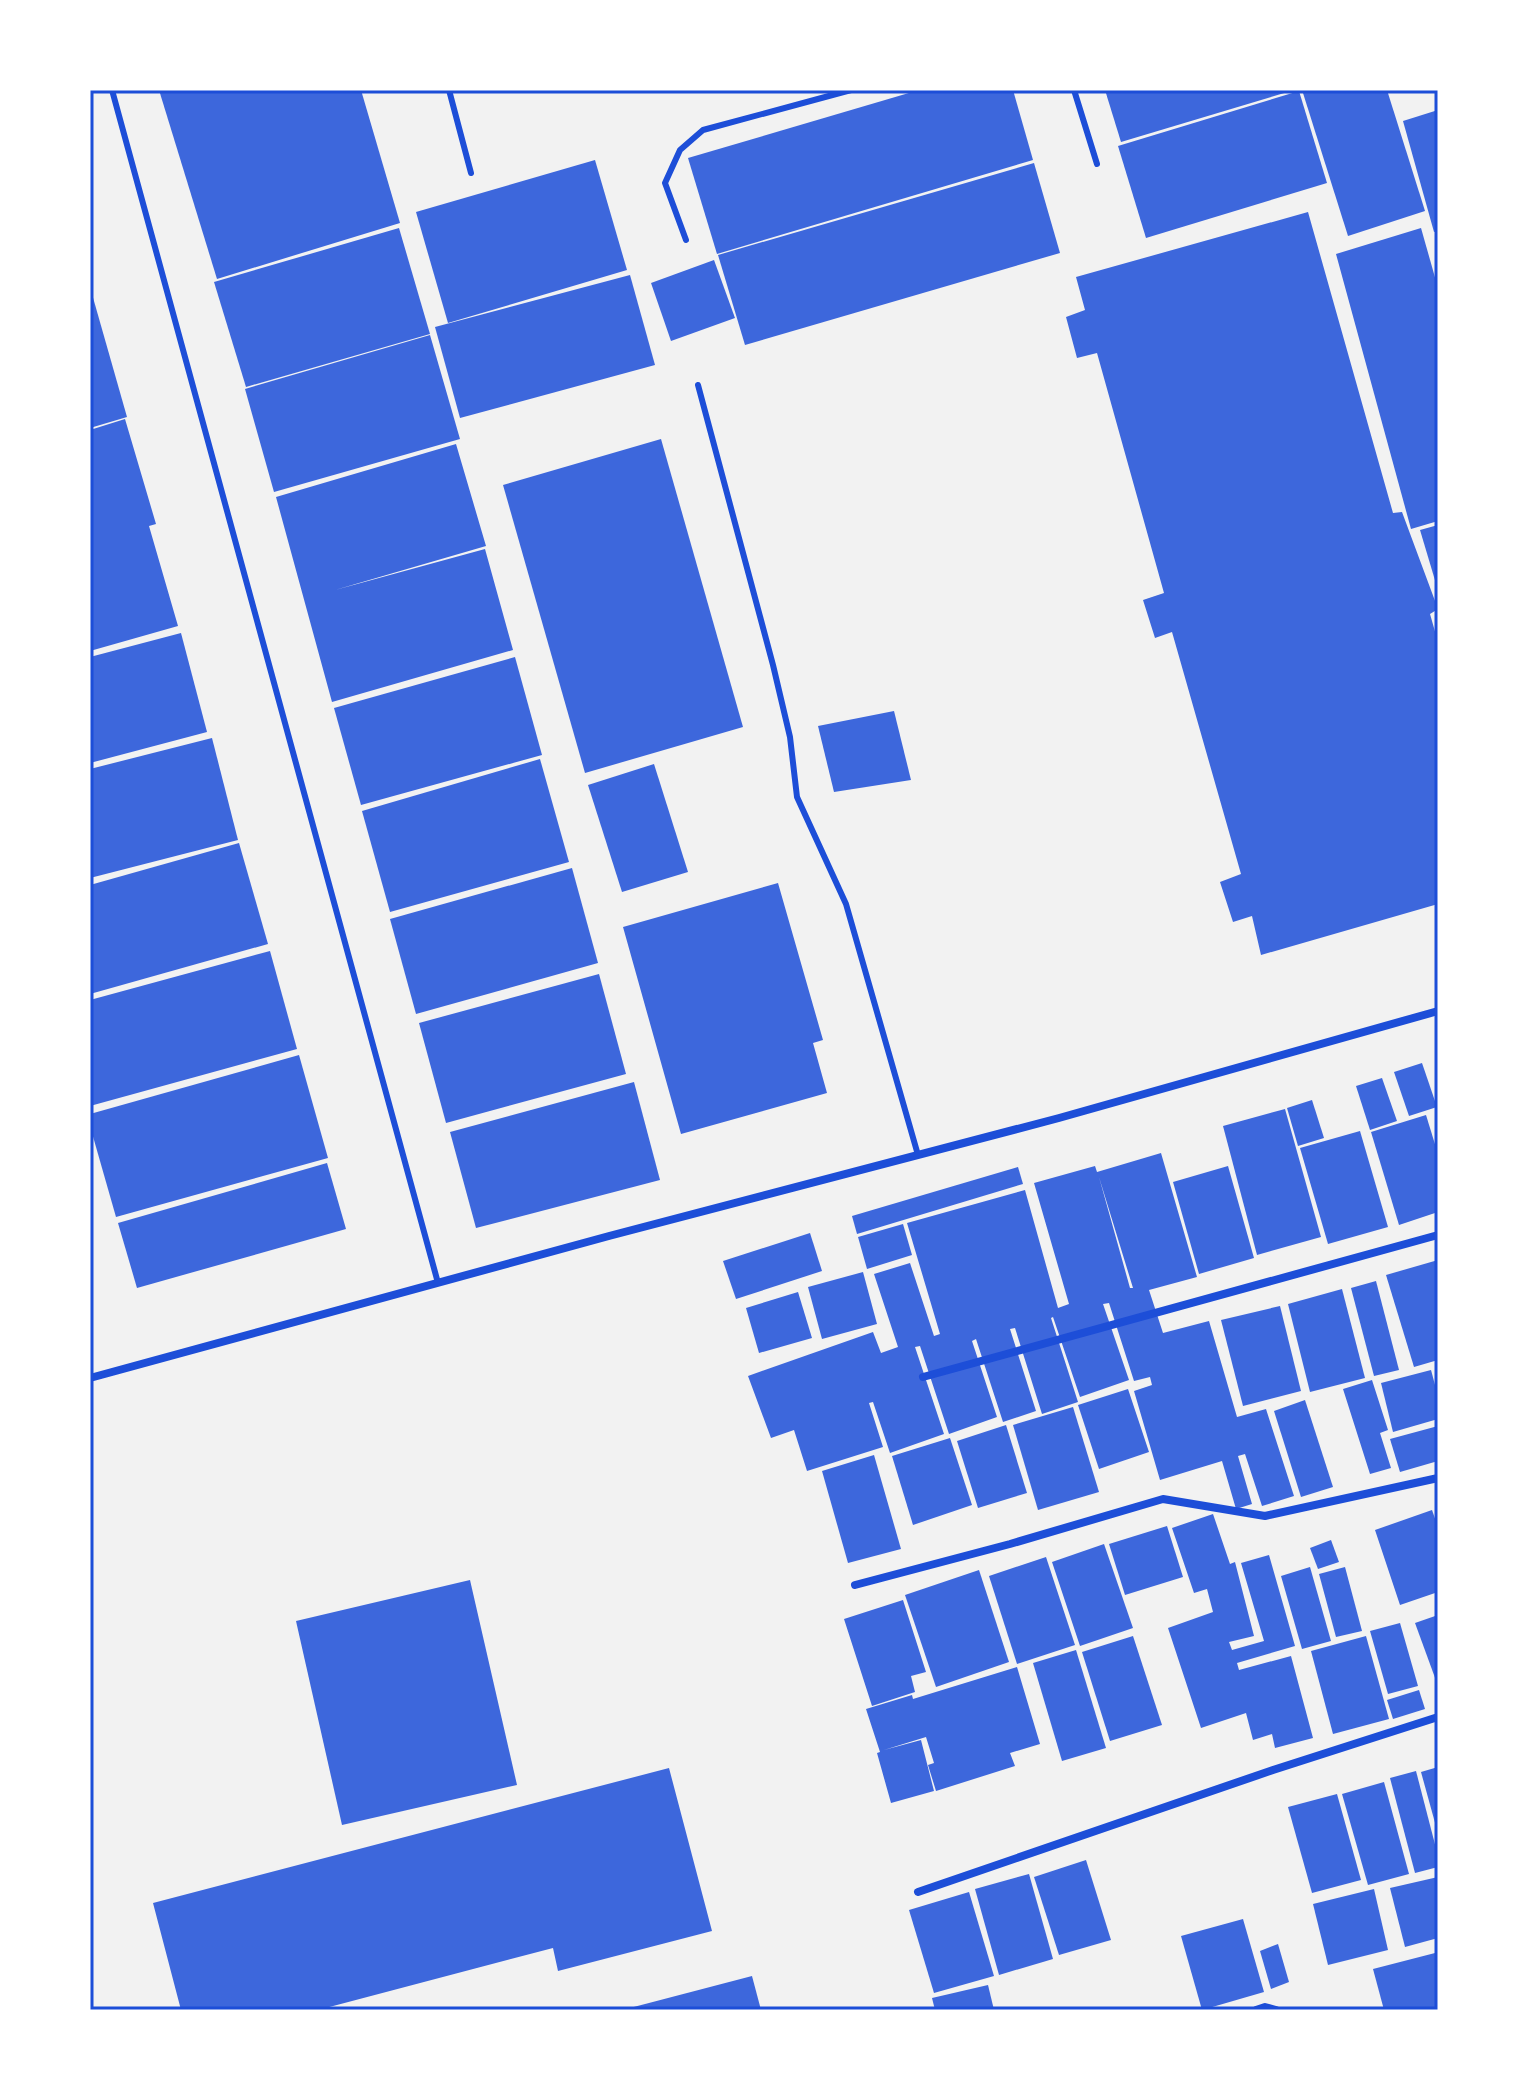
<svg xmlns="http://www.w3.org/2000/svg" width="1528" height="2100" font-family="Overpass,sans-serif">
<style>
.building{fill:#3d67dc;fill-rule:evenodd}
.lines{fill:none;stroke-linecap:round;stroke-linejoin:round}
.service{stroke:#1d4ed8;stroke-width:6}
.minor{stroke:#1d4ed8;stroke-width:8}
.neatline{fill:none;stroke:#1d4ed8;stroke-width:3}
</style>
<rect width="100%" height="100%" fill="#f2f2f2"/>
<g class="building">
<polygon points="159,90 361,90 400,223 217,279"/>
<polygon points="919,90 1013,90 1033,160 717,254 688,158"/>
<polygon points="1105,90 1291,90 1291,91 1121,142"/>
<polygon points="1306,90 1387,90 1425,211 1348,236 1303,93"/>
<polygon points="1299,91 1327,183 1146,238 1118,146"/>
<polygon points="1438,110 1438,231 1434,232 1403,121"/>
<polygon points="595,160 627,270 448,323 416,212"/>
<polygon points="1034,163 1060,253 745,345 718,255"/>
<polygon points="1308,212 1393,513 1402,512 1438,609 1430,614 1438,642 1438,904 1261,955 1252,916 1233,922 1220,882 1241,874 1172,632 1155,638 1143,600 1164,593 1097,353 1077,358 1066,317 1085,310 1076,277"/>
<polygon points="399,228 430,334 246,387 214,282"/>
<polygon points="1421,228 1438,288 1438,521 1411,529 1336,254"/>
<polygon points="714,260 735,318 671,341 651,283"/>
<polygon points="630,275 655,365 460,418 435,327"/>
<polygon points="90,287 127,417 90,428"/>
<polygon points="430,335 460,439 274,492 245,389"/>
<polygon points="125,419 156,524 149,526 178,626 90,651 90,430"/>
<polygon points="661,439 743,727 585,773 503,485"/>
<polygon points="456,444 486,546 335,590 485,549 513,650 332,702 276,497"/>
<polygon points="1438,525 1438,587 1437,587 1420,530"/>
<polygon points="181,633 207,732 90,763 90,657"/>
<polygon points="515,657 542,755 361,805 334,708"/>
<polygon points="894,711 911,780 834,792 818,726"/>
<polygon points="212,738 238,840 90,878 90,769"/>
<polygon points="540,759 569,862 390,912 362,811"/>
<polygon points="654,764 688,872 622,892 588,785"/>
<polygon points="239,843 268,944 90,994 90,885"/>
<polygon points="572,868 598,963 416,1014 390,919"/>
<polygon points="778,883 823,1040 813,1043 827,1093 681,1134 623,927"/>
<polygon points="270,951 297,1049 90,1106 90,1000"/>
<polygon points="599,974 626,1074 446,1123 419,1023"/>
<polygon points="299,1055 328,1158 116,1217 90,1126 90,1114"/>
<polygon points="1422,1063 1437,1107 1409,1116 1394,1072"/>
<polygon points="1382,1078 1397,1121 1370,1130 1356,1086"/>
<polygon points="634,1082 660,1180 476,1228 450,1132"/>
<polygon points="1312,1100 1324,1138 1298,1146 1287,1108"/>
<polygon points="1285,1109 1321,1237 1257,1255 1223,1126"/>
<polygon points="1426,1115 1438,1154 1438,1212 1399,1225 1371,1132"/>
<polygon points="1360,1131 1388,1227 1328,1244 1300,1148"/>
<path d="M1161,1153L1197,1277L1149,1290L1163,1333L1209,1321L1237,1417L1266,1409L1294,1496L1262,1506L1245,1454L1238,1456L1252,1504L1236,1509L1222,1461L1160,1480L1134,1391L1152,1385L1150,1377L1134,1381L1109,1303L1103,1304L1129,1380L1080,1397L1053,1317L1051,1318L1078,1402L1042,1414L1015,1328L1010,1329L1036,1411L1003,1422L976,1339L972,1341L997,1417L949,1434L920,1346L915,1347L944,1434L890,1453L873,1402L869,1403L883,1447L807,1471L794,1430L771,1438L748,1376L873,1332L881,1353L898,1347L874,1274L910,1263L934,1336L940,1334L907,1223L1025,1190L1058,1308L1069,1304L1034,1183L1095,1166L1097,1172ZM1099,1177L1133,1288H1130Z"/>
<polygon points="327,1163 346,1229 137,1288 118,1223"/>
<polygon points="1228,1166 1254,1258 1199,1274 1173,1182"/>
<polygon points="1018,1167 1023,1184 857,1234 852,1216"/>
<polygon points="903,1224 912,1255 867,1269 858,1237"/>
<polygon points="810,1233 822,1271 736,1299 723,1261"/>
<polygon points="1438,1260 1438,1360 1414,1367 1386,1275"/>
<polygon points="863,1272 877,1324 822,1339 808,1287"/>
<polygon points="1376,1281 1399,1370 1374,1376 1351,1288"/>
<polygon points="1342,1289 1365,1378 1310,1392 1288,1304"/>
<polygon points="798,1292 812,1338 759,1353 746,1308"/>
<polygon points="1280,1306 1301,1391 1243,1406 1221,1320"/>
<polygon points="1431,1370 1438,1396 1438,1419 1393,1432 1381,1383"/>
<polygon points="1372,1380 1388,1430 1380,1433 1391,1468 1370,1474 1343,1389"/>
<polygon points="1128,1389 1149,1452 1099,1469 1078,1405"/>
<polygon points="1305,1400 1333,1487 1301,1497 1274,1411"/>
<polygon points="1073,1407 1099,1492 1038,1510 1013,1425"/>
<polygon points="1006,1425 1027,1493 978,1508 957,1441"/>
<polygon points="1438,1426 1438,1461 1400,1472 1390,1439"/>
<polygon points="950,1438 972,1505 913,1525 892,1456"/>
<polygon points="874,1455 901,1549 848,1563 822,1471"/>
<polygon points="1432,1510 1438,1527 1438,1592 1400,1605 1375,1530"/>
<polygon points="1213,1514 1230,1564 1235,1562 1254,1636 1229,1642 1232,1650 1264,1641 1241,1563 1269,1555 1295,1646 1237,1663 1239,1670 1291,1656 1313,1738 1275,1748 1272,1734 1253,1740 1246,1713 1201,1728 1168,1628 1213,1612 1207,1589 1194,1593 1172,1528"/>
<polygon points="1167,1526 1183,1577 1125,1595 1109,1544"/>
<polygon points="1331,1540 1339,1562 1318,1569 1310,1548"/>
<polygon points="1104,1544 1133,1628 1080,1646 1052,1562"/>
<polygon points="1046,1557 1075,1645 1017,1664 989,1576"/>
<polygon points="1310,1567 1331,1641 1302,1649 1281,1576"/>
<polygon points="1345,1567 1362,1631 1336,1637 1319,1574"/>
<polygon points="979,1570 1009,1662 936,1687 905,1595"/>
<polygon points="470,1580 517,1785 342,1825 296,1621"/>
<polygon points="903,1600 926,1672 911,1676 915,1692 872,1706 844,1619"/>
<polygon points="1438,1615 1438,1686 1415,1623"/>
<polygon points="1400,1623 1418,1686 1388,1694 1370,1631"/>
<polygon points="1133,1636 1162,1725 1110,1741 1082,1652"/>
<polygon points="1366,1636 1389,1719 1333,1734 1311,1651"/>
<polygon points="1076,1650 1106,1748 1062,1761 1033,1663"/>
<polygon points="1017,1667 1040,1744 1010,1753 1015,1766 936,1791 928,1765 934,1763 926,1737 884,1750 921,1740 934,1791 891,1803 877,1753 880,1752 866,1709 912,1695 913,1699"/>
<polygon points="1419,1690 1425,1709 1393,1719 1387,1700"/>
<polygon points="1438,1767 1438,1830 1437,1830 1421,1772"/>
<polygon points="669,1768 712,1931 558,1971 553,1948 318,2010 181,2010 153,1903"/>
<polygon points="1416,1771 1438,1856 1438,1867 1415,1873 1390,1778"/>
<polygon points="1384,1782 1409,1874 1368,1885 1342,1794"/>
<polygon points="1337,1794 1361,1880 1312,1893 1288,1807"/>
<polygon points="1086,1860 1111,1940 1059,1955 1034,1877"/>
<polygon points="1029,1874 1053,1959 999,1975 975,1889"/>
<polygon points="1438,1877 1438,1938 1405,1947 1390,1888"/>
<polygon points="1374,1889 1388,1950 1328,1965 1313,1904"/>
<polygon points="969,1892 994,1976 934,1993 909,1910"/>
<polygon points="1243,1919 1264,1992 1202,2010 1181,1936"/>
<polygon points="1278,1944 1289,1982 1271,1989 1260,1951"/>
<polygon points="1435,1953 1438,1966 1438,2010 1384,2010 1373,1969"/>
<polygon points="752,1976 761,2010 626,2010 626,2009"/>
<polygon points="988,1985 994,2010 935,2010 932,1998"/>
</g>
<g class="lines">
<g class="service">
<polyline points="112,90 438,1283"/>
<polyline points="449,90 471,173"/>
<polyline points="1074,90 1097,164"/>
<polyline points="686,240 665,183 680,150 703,130 851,90"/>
<polyline points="698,385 773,665 790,737 797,797 846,904 918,1155"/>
</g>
<g class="minor">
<polyline points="923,1377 1438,1235"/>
<polyline points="90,1378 609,1236 1059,1118 1438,1011"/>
<polyline points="855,1585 1010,1544 1163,1499 1265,1516 1438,1478"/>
<polyline points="918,1892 1273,1770 1438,1717"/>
<polyline points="1256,2010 1265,2007 1276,2010"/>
</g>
</g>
<rect width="1528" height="2100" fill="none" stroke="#ffffff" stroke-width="184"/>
<rect x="92" y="92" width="1344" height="1916" class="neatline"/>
</svg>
